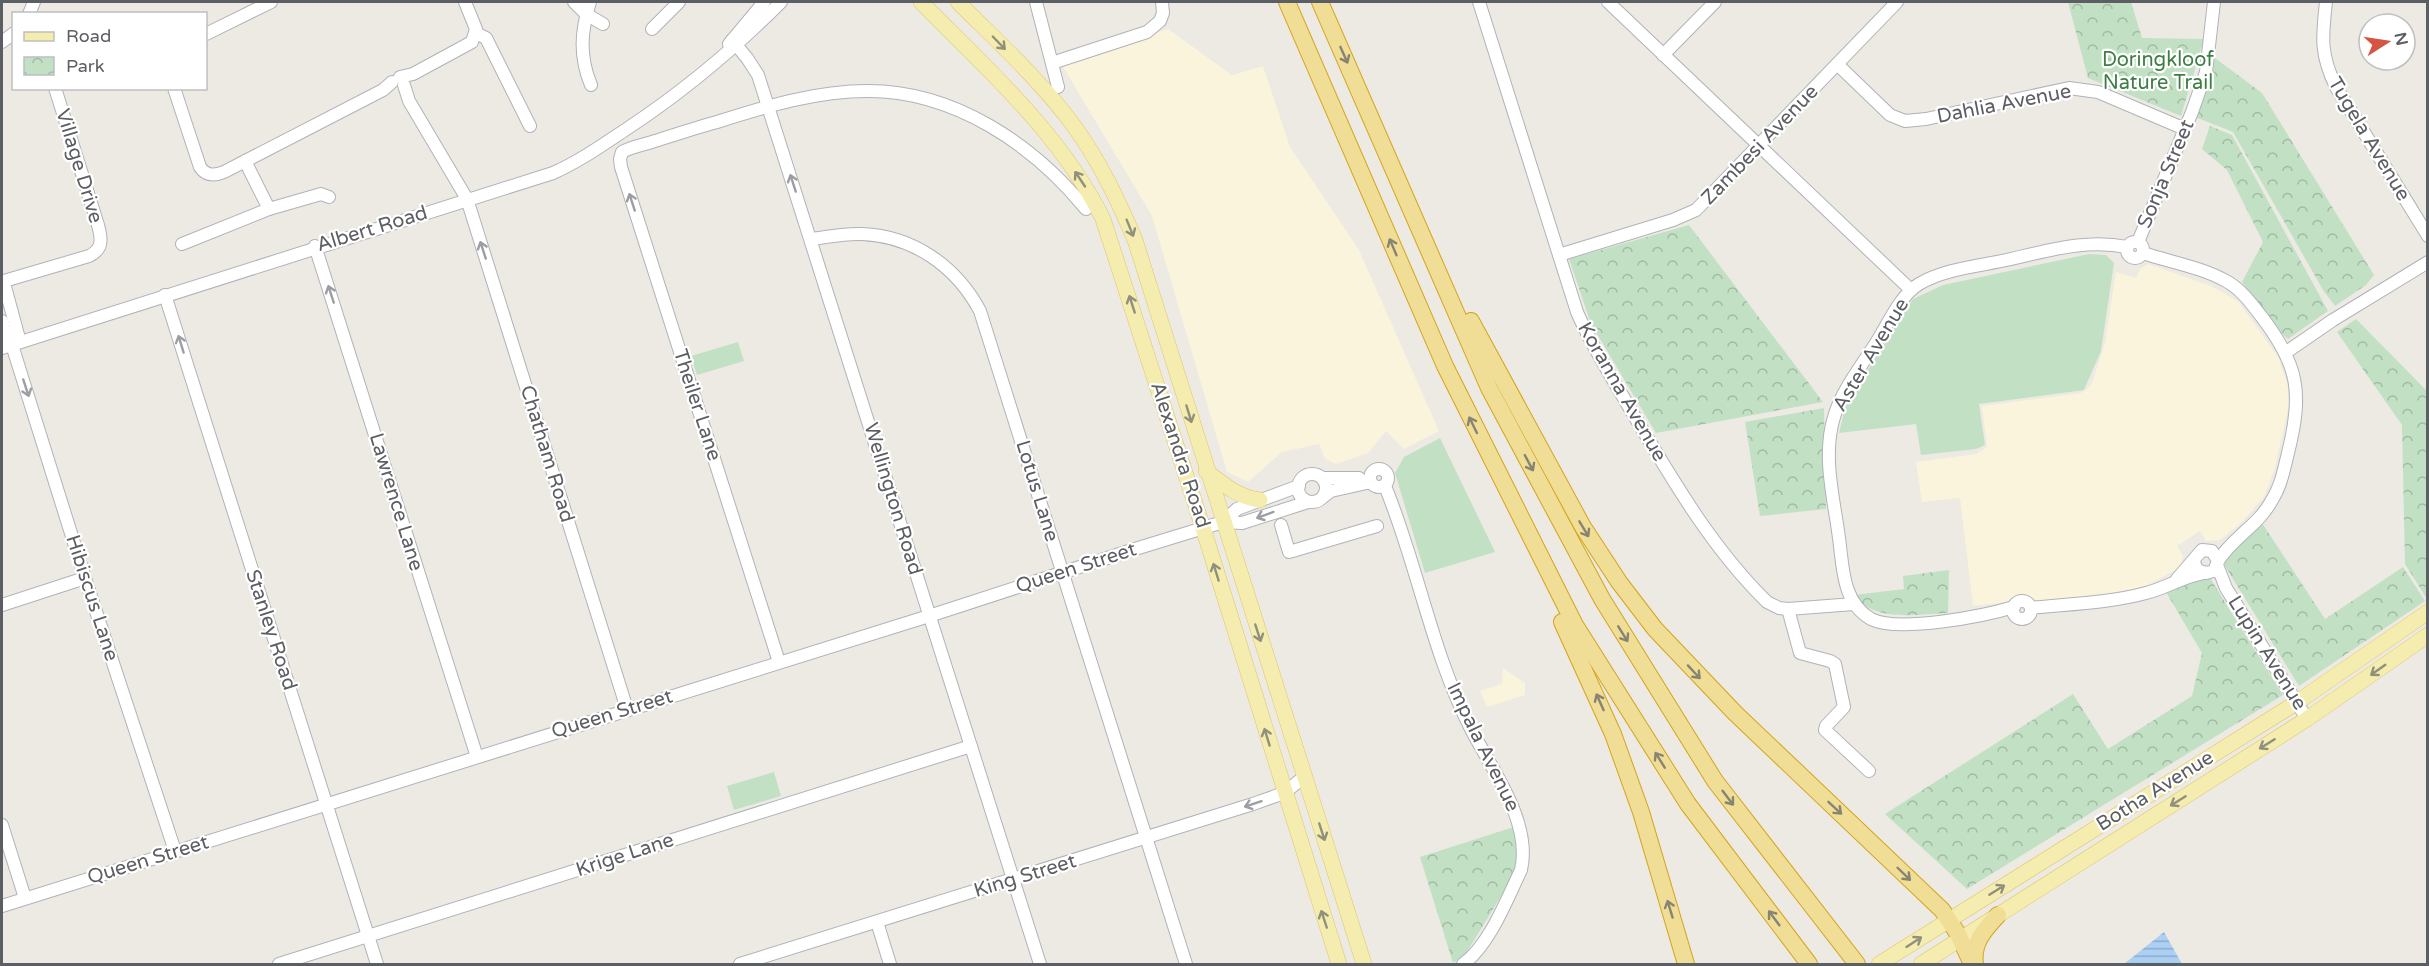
<svg xmlns="http://www.w3.org/2000/svg" width="2429" height="966" font-family="'Varela Round',sans-serif">
<style>
.commercial{fill:#f9f4db}
.green{fill:#c2e1c4}
.park{fill:url(#park-crowns)}
.water{fill:url(#water-rules)}
.lines{fill:none;stroke-linecap:round;stroke-linejoin:round}
.minor-casing{stroke:#b0b3b7;stroke-width:14}
.major-casing{stroke:#e0c568;stroke-width:16}
.highway-casing{stroke:#d4a41b;stroke-width:18}
.minor{stroke:#fff;stroke-width:12}
.major{stroke:#f5edaf;stroke-width:15}
.highway{stroke:#f0de96;stroke-width:16}
.oneway{stroke:#91907d}
.oneway2{stroke:#888472}
.oneway3{stroke:#9d9ea1}
.labels{text-anchor:middle;dominant-baseline:central;stroke-width:4.5;stroke-linejoin:round;paint-order:stroke}
.park-label{font-size:20px;fill:#3e7e45;stroke:#fff}
.street-label{font-size:20px;fill:#5b5e62;stroke:#fff}
</style>
<defs>
<pattern id="park-crowns" width="20" height="18" patternUnits="userSpaceOnUse" patternTransform="scale(1.5)"><rect width="20" height="18" fill="#c2e1c4"/><path d="M2 6a3 3 0 1 1 6 0M12 15a3 3 0 1 1 6 0" fill="none" stroke="#a1baa3"/></pattern>
<pattern id="water-rules" width="6" height="5" patternUnits="userSpaceOnUse" patternTransform="scale(1.5)"><rect width="6" height="5" fill="#abd0f4"/><path d="M0 2.5h6" fill="none" stroke="#8eacc9"/></pattern>
</defs>
<rect width="100%" height="100%" fill="#eceae3"/>
<g class="commercial">
<polygon points="1168,29 1232,75 1263,66 1290,147 1359,250 1439,431 1404,449 1386,431 1368,453 1336,464 1325,459 1319,444 1282,452 1248,482 1227,472 1152,216 1062,65"/>
<polygon points="2148,264 2211,286 2238,301 2278,357 2288,386 2289,404 2275,468 2264,497 2241,523 2220,540 2206,541 2200,531 2177,546 2183,556 2181,567 2140,589 2093,597 2036,602 2028,595 2015,596 2009,602 1973,606 1960,498 1922,502 1916,462 1976,454 1987,447 1982,406 2081,393 2087,389 2092,383 2105,343 2116,272 2136,278 2140,269"/>
<polygon points="1503,668 1525,683 1525,695 1487,707 1480,691 1502,684"/>
</g>
<g class="green">
<polygon points="2089,254 2106,255 2114,263 2101,351 2084,390 1979,404 1985,445 1976,449 1921,455 1916,424 1839,433 1846,404 1913,299 1943,285"/>
<polygon points="738,342 744,361 697,375 691,356"/>
<polygon points="1440,438 1495,552 1425,573 1395,473 1404,457"/>
<polygon points="774,772 781,796 734,810 727,786"/>
</g>
<g class="park">
<polygon points="2068,2 2131,2 2142,38 2204,39 2181,116 2088,78"/>
<polygon points="2215,58 2262,93 2374,275 2366,285 2335,306 2323,290 2233,132 2195,117"/>
<polygon points="2210,126 2232,135 2328,311 2288,339 2279,331 2242,282 2263,242 2227,170 2202,149"/>
<polygon points="1689,225 1823,402 1656,433 1591,324 1569,259"/>
<polygon points="2356,319 2427,391 2427,599 2405,564 2402,425 2337,332"/>
<polygon points="1824,408 1826,509 1760,516 1745,422"/>
<polygon points="2262,523 2325,619 2403,567 2425,601 2299,686 2225,566 2225,554"/>
<path d="M1949,570L1948,613C1917,614 1875,623 1854,595L1904,589L1903,576Z"/>
<polygon points="2195,578 2210,578 2283,695 1967,889 1885,814 2073,694 2108,749 2192,696 2202,653 2166,592"/>
<polygon points="1514,827 1518,860 1514,875 1465,955 1453,963 1420,857"/>
</g>
<polygon class="water" points="2164,932 2182,964 2124,964"/>
<g class="lines">
<g class="minor-casing">
<g id="minor">
<polyline points="574,2 586,14 603,24"/>
<path d="M590,2C581,31 579,56 591,85"/>
<polyline points="1036,2 1058,87"/>
<path d="M1479,2L1577,312C1592,347 1613,379 1632,412C1672,479 1711,547 1767,602L1779,608L1788,609L1854,604"/>
<polyline points="1608,2 1911,290"/>
<path d="M2326,2C2322,38 2320,54 2336,87L2428,236"/>
<polyline points="29,14 34,2"/>
<polyline points="652,29 679,2"/>
<polyline points="476,33 486,38 530,126"/>
<polyline points="206,34 271,2"/>
<polyline points="732,40 747,58 758,75 1040,964"/>
<polyline points="2,42 14,33"/>
<polyline points="729,44 764,2"/>
<polyline points="1663,55 1715,2"/>
<polyline points="1052,63 1147,32 1160,21 1163,13 1162,2"/>
<polyline points="1838,65 1890,115 1905,121 1926,119 2069,88 2098,92 2185,129"/>
<polyline points="400,77 413,74 472,42 476,29 465,2"/>
<polyline points="404,85 409,101 467,199 627,709"/>
<path d="M174,88L200,167C206,176 214,176 224,172L383,90L392,82"/>
<polyline points="245,161 269,209"/>
<path d="M811,239C828,237 845,233 862,234C913,236 956,266 980,311L1186,964"/>
<circle cx="2135" cy="250" r="8"/>
<polyline points="2138,242 2192,112 2206,72 2214,2"/>
<polyline points="182,244 269,209 321,194 329,197"/>
<polyline points="315,246 477,757"/>
<path d="M2143,253C2170,262 2201,267 2226,281C2241,289 2251,303 2261,316C2299,365 2303,393 2288,453C2284,469 2281,486 2272,500C2259,525 2233,537 2218,561"/>
<polyline points="1559,255 1673,220 1696,210 1897,2"/>
<path d="M4,281L89,256C103,249 102,240 98,225L55,88"/>
<polyline points="4,283 20,342"/>
<polyline points="165,295 377,964"/>
<polyline points="2,321 9,345"/>
<polyline points="12,345 85,578 175,851"/>
<path d="M2,348L553,173C580,161 604,144 628,128C684,91 734,49 781,2"/>
<polyline points="2285,353 2333,320 2428,262"/>
<circle cx="1379" cy="478" r="9"/>
<circle cx="1312" cy="488" r="14"/>
<polyline points="1322,478 1359,478"/>
<path d="M1385,486C1418,566 1432,654 1472,731C1493,771 1532,823 1521,870C1507,899 1489,946 1463,964"/>
<polyline points="1323,497 1331,491 1371,482"/>
<polyline points="1223,522 1237,509 1299,486"/>
<polyline points="1281,525 1289,552 1377,526"/>
<polyline points="2217,565 2226,588 2307,719"/>
<polyline points="2177,579 2202,550 2212,551 2218,561 2214,571 2206,573 2197,570 2194,562"/>
<circle cx="2022" cy="610" r="9"/>
<polyline points="2,605 85,578"/>
<path d="M2014,607C1984,616 1898,633 1871,619C1842,602 1843,567 1839,538C1834,499 1822,456 1834,417C1842,389 1864,363 1879,338C1890,320 1901,295 1919,284C1946,268 1981,266 2011,259C2050,250 2087,239 2127,247"/>
<path d="M2031,608C2069,604 2109,603 2146,593C2166,588 2182,577 2203,573"/>
<polyline points="1788,609 1800,653 1830,661 1835,664 1844,707 1826,726 1825,730 1869,771"/>
<path d="M779,662L621,167L620,159L622,152C631,147 642,145 652,142C674,135 695,128 717,122C767,106 816,91 868,91C954,91 1033,144 1086,209"/>
<polyline points="2,825 25,898"/>
<polyline points="2,906 929,616 1135,549 1223,522 1242,523 1308,502"/>
<polyline points="877,922 890,964"/>
<polyline points="279,964 971,746"/>
<polyline points="740,964 1253,804 1284,793 1304,777"/>
</g>
</g>
<g class="major-casing">
<g id="major">
<path d="M921,2C986,68 1061,134 1103,219L1203,528L1339,964"/>
<path d="M958,2C998,42 1041,81 1074,126C1100,162 1118,200 1135,240L1364,964"/>
<path d="M1206,471C1224,485 1238,497 1260,500"/>
<polyline points="1879,964 2296,703 2428,612"/>
<polyline points="1921,964 2307,719 2428,635"/>
</g>
</g>
<g class="highway-casing">
<g id="highway">
<polyline points="1287,2 1445,366 1575,625 1688,804 1809,964"/>
<polyline points="1320,2 1489,388 1602,599 1715,781 1857,964"/>
<polyline points="1471,321 1583,527 1619,582 1655,629 1735,713 1942,910 1958,934 1972,964"/>
<polyline points="1562,622 1613,734 1641,812 1686,964"/>
<path d="M1975,964C1972,943 1984,930 1998,915"/>
</g>
</g>
<use href="#minor" class="minor"/>
<use href="#major" class="major"/>
<use href="#highway" class="highway"/>
</g>
<defs><path id="oneway-shaft" d="M-6 0H5M1.5-3L5.5 0L1.5 3" fill="none" stroke-width="1.6" stroke-linecap="round" stroke-linejoin="round" transform="scale(1.5)"/></defs>
<g class="oneway">
<use href="#oneway-shaft" transform="translate(999 43) rotate(46)"/>
<use href="#oneway-shaft" transform="translate(1080 179) rotate(-124)"/>
<use href="#oneway-shaft" transform="translate(1130 228) rotate(68)"/>
<use href="#oneway-shaft" transform="translate(1132 304) rotate(-108)"/>
<use href="#oneway-shaft" transform="translate(1189 414) rotate(73)"/>
<use href="#oneway-shaft" transform="translate(1216 572) rotate(-107)"/>
<use href="#oneway-shaft" transform="translate(1258 633) rotate(72)"/>
<use href="#oneway-shaft" transform="translate(2378 670) rotate(145)"/>
<use href="#oneway-shaft" transform="translate(1267 737) rotate(-107)"/>
<use href="#oneway-shaft" transform="translate(2267 744) rotate(148)"/>
<use href="#oneway-shaft" transform="translate(2178 801) rotate(148)"/>
<use href="#oneway-shaft" transform="translate(1322 832) rotate(72)"/>
<use href="#oneway-shaft" transform="translate(1997 890) rotate(-32)"/>
<use href="#oneway-shaft" transform="translate(1324 919) rotate(-108)"/>
<use href="#oneway-shaft" transform="translate(1914 942) rotate(-33)"/>
</g>
<g class="oneway2">
<use href="#oneway-shaft" transform="translate(1344 55) rotate(66)"/>
<use href="#oneway-shaft" transform="translate(1393 247) rotate(-113)"/>
<use href="#oneway-shaft" transform="translate(1473 425) rotate(-116)"/>
<use href="#oneway-shaft" transform="translate(1529 463) rotate(62)"/>
<use href="#oneway-shaft" transform="translate(1584 529) rotate(59)"/>
<use href="#oneway-shaft" transform="translate(1623 634) rotate(58)"/>
<use href="#oneway-shaft" transform="translate(1694 672) rotate(47)"/>
<use href="#oneway-shaft" transform="translate(1600 702) rotate(-114)"/>
<use href="#oneway-shaft" transform="translate(1660 760) rotate(-122)"/>
<use href="#oneway-shaft" transform="translate(1728 798) rotate(53)"/>
<use href="#oneway-shaft" transform="translate(1835 808) rotate(43)"/>
<use href="#oneway-shaft" transform="translate(1904 874) rotate(44)"/>
<use href="#oneway-shaft" transform="translate(1670 909) rotate(-107)"/>
<use href="#oneway-shaft" transform="translate(1774 918) rotate(-127)"/>
</g>
<g class="oneway3">
<use href="#oneway-shaft" transform="translate(793 183) rotate(-108)"/>
<use href="#oneway-shaft" transform="translate(632 202) rotate(-108)"/>
<use href="#oneway-shaft" transform="translate(483 250) rotate(-108)"/>
<use href="#oneway-shaft" transform="translate(331 294) rotate(-108)"/>
<use href="#oneway-shaft" transform="translate(181 344) rotate(-107)"/>
<use href="#oneway-shaft" transform="translate(26 388) rotate(72)"/>
<use href="#oneway-shaft" transform="translate(1265 515) rotate(160)"/>
<use href="#oneway-shaft" transform="translate(1253 804) rotate(162)"/>
</g>
<g class="labels">
<g class="park-label">
<text x="2158" y="60">Doringkloof<tspan x="2158" dy="23">Nature Trail</tspan></text>
</g>
<g class="street-label">
<text transform="translate(2004 104) rotate(-11)">Dahlia Avenue</text>
<text transform="translate(2369 139) rotate(59)">Tugela Avenue</text>
<text transform="translate(1760 145) rotate(-46)">Zambesi Avenue</text>
<text transform="translate(79 166) rotate(73)">Village Drive</text>
<text transform="translate(2166 174) rotate(-67)">Sonja Street</text>
<text transform="translate(372 229) rotate(-17)">Albert Road</text>
<text transform="translate(1871 355) rotate(-59)">Aster Avenue</text>
<text transform="translate(1622 392) rotate(60)">Koranna Avenue</text>
<text transform="translate(697 405) rotate(72)">Theiler Lane</text>
<text transform="translate(547 454) rotate(73)">Chatham Road</text>
<text transform="translate(1180 455) rotate(72)">Alexandra Road</text>
<text transform="translate(1037 491) rotate(73)">Lotus Lane</text>
<text transform="translate(893 499) rotate(73)">Wellington Road</text>
<text transform="translate(396 502) rotate(73)">Lawrence Lane</text>
<text transform="translate(1076 568) rotate(-18)">Queen Street</text>
<text transform="translate(92 598) rotate(72)">Hibiscus Lane</text>
<text transform="translate(271 630) rotate(72)">Stanley Road</text>
<text transform="translate(2267 653) rotate(58)">Lupin Avenue</text>
<text transform="translate(612 714) rotate(-17)">Queen Street</text>
<text transform="translate(1483 747) rotate(64)">Impala Avenue</text>
<text transform="translate(2155 791) rotate(-32)">Botha Avenue</text>
<text transform="translate(625 855) rotate(-18)">Krige Lane</text>
<text transform="translate(148 860) rotate(-17)">Queen Street</text>
<text transform="translate(1025 876) rotate(-17)">King Street</text>
</g>
</g>
<rect width="2429" height="966" fill="none" stroke="#5b5e62" stroke-width="6"/>
<rect x="12" y="12" width="195" height="78" fill="#ffffff" stroke="#bdbfc0" stroke-width="1.5"/>
<rect x="24" y="32" width="30" height="9" fill="#f5edaf" stroke="#bdbfc0" stroke-width="1.5"/>
<text x="66" y="42" font-size="18" fill="#5b5e62">Road</text>
<rect x="24" y="57" width="30" height="18" fill="url(#park-crowns)" stroke="#bdbfc0" stroke-width="1.5"/>
<text x="66" y="72" font-size="18" fill="#5b5e62">Park</text>
<g transform="translate(2387 42) rotate(78)"><circle r="28" fill="#ffffff" stroke="#bdbfc0" stroke-width="1.5"/>
<path d="M0-4.5L10 22L0 15L-10 22Z" fill="#d45541"/>
<text y="-9" font-size="16" font-weight="bold" text-anchor="middle" fill="#5b5e62">N</text>
</g>
</svg>
